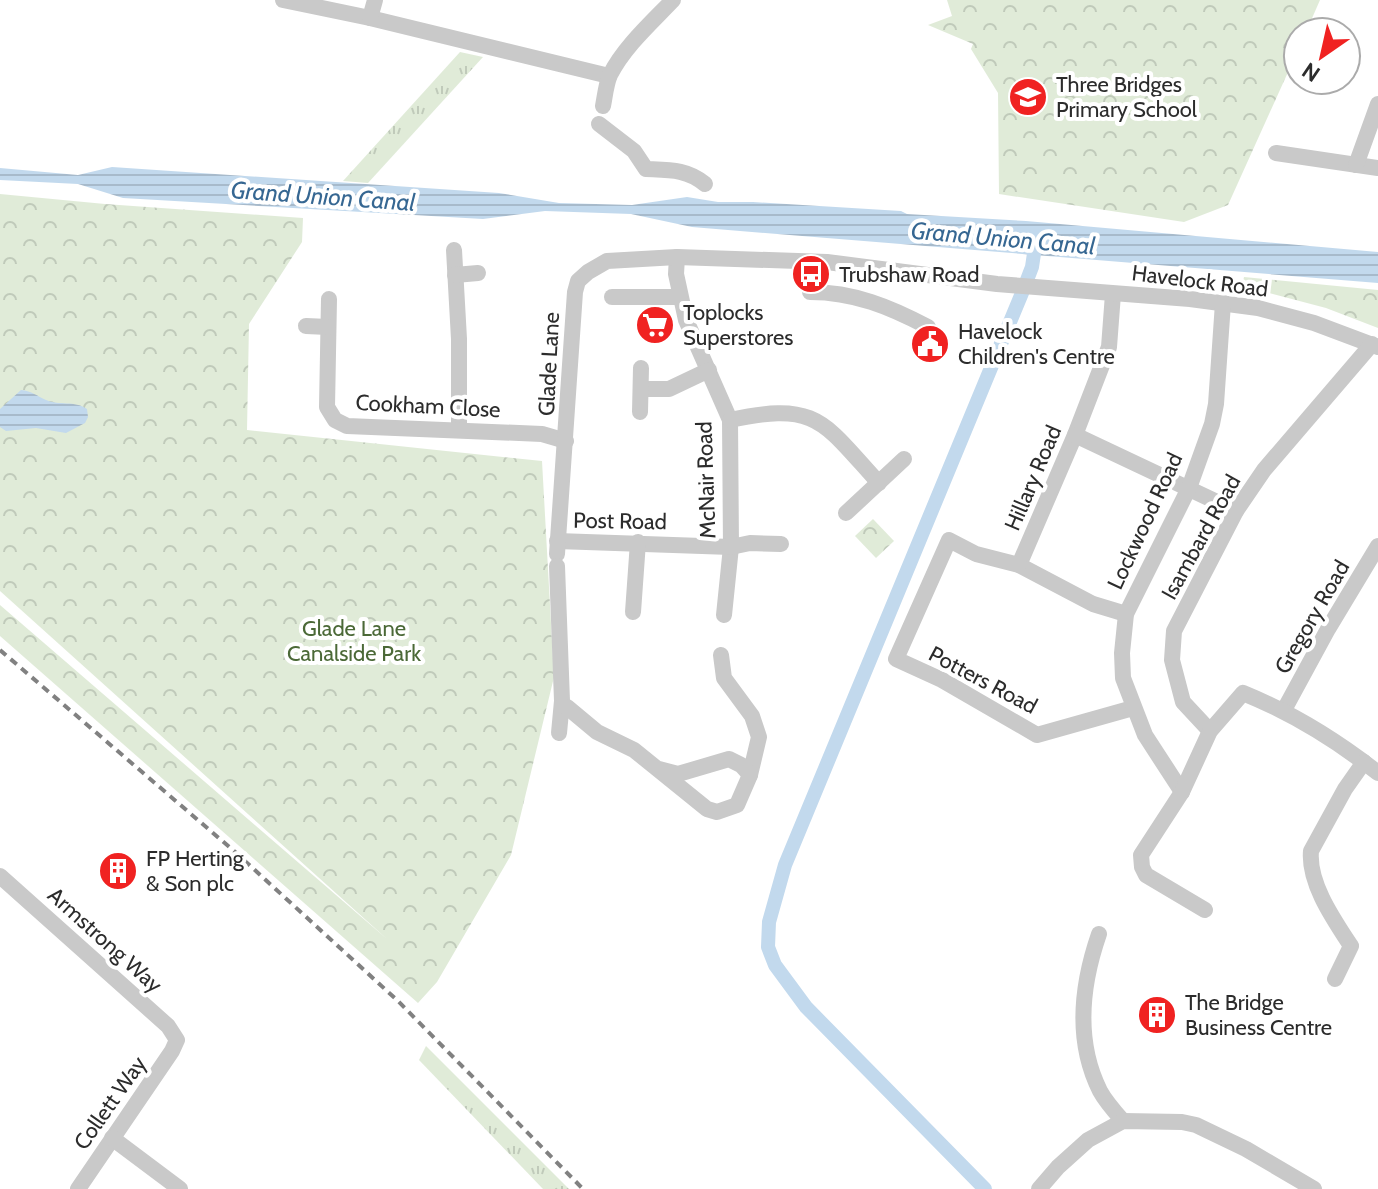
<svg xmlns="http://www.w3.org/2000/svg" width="1378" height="1189" font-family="Cabin,sans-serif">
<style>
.grass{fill:url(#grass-tufts)}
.forest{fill:url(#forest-crowns)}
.water{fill:url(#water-rules)}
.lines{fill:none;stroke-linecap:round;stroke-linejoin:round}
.canal{stroke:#c2d9ed;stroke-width:14}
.street{stroke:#c9c9c9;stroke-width:16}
.rail{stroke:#818181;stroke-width:4;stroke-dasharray:8 6;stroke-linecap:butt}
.labels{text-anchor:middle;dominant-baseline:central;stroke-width:8;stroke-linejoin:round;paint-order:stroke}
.poi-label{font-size:22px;fill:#2c2c2c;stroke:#fff;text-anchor:start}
.street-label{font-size:22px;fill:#2c2c2c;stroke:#fff}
.park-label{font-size:22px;fill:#4b6937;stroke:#fff}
.water-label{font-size:24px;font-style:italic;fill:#366792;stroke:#fff}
</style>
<defs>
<pattern id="grass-tufts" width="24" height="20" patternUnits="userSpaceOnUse" patternTransform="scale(2)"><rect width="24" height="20" fill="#e0ebd8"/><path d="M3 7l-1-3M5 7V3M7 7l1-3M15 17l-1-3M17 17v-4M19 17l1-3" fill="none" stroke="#c0caba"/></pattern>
<pattern id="forest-crowns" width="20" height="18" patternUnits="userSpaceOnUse" patternTransform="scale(2)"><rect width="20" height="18" fill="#e0ebd8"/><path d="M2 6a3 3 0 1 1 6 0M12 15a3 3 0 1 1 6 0" fill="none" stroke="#c0caba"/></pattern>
<pattern id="water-rules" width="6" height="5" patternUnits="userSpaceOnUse" patternTransform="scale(2)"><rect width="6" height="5" fill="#c2d9ed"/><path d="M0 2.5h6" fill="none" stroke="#a7bacb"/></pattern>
</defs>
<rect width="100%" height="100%" fill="#fff"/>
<g class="grass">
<polygon points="460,52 483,57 368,183 343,181"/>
<polygon points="426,1046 569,1189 543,1189 419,1060"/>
</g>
<g class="forest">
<polygon points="947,0 1320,0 1306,32 1298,32 1298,50 1228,205 1184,222 999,194 998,93 971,49 973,44 928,25 952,16"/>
<polygon points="0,194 105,204 303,218 302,242 249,324 247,430 542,461 554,677 511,855 437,982 418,1003 0,636 0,605 387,939 0,591"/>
<polygon points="1244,277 1378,290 1378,328 1326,308 1242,286"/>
<polygon points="873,519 894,541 876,558 855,536"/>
</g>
<g class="water">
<polygon points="112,167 499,193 559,203 632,205 687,197 718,202 753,202 901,211 907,214 1026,221 1378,252 1378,283 692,227 631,214 545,211 483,219 123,198 78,184 0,180 0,168 78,175"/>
<path d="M21,390C32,391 37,396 46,400C60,406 74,400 87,409L88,417L85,423L66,433L36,428L6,431L0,427V409Z"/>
</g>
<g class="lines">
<polyline class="canal" points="985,1189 806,1007 775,965 768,947 769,922 785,865 1022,293 1032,267 1036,240"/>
<g class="street">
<polyline points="283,0 370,18 609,76"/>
<polyline points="370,18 375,0"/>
<path d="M603,106C605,96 606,84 610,75C624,47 652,22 673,0"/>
<path d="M599,124L634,151L646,169C669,170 687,169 705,184"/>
<polyline points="1276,153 1378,168"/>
<polyline points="1356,165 1378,104"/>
<polyline points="454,250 459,339 459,430"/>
<polyline points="677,257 676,274 686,320 730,420 731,547 724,615"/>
<polyline points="455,275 478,273"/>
<path d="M810,292C854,292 890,307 928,327"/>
<polyline points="1113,294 1109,347 1075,435 1019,565 1093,604 1126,614"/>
<polyline points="612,297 680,297"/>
<polyline points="329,299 327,407 335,420 347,426 542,434 566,441"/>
<polyline points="306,326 328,327"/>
<polyline points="641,389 669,389 709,370"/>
<polyline points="640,412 641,368"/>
<path d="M730,420C818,401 823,422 879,483"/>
<polyline points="1075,435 1236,511"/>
<polyline points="846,513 904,459"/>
<polyline points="557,541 731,547 750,543 781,544"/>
<polyline points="557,554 575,292 578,281 588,272 607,261 677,257 827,262 997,284 1190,299 1258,308 1314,323 1378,347"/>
<polyline points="1019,565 976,554 949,540 896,659 942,680 1037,735 1133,708"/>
<polyline points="557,566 562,701 559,733"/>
<polyline points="633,612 638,542"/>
<polyline points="721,655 724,678 752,716 759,737 750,775"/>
<polyline points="562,706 567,707 597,732 634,750 707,809 717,812 737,805 750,775 741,765 729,759 678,774 659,769"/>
<polyline points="1284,710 1328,629 1378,546"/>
<polyline points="1210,731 1183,702 1172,660 1174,631 1236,511 1264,470 1372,344"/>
<polyline points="1182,792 1145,735 1123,678 1122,653 1126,614 1189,488 1212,424 1216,404 1223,303"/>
<polyline points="0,876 168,1026 177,1040 172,1051 78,1189"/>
<path d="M1205,910L1146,875L1142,867L1141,855L1182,792L1210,731L1243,693C1292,713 1336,740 1378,773"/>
<path d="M1099,934C1081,986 1075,1041 1100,1091C1106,1102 1115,1112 1123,1121"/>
<path d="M1335,979L1351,946C1334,920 1308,883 1311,851L1345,789L1364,762"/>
<polyline points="112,1138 180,1189"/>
<polyline points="1039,1189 1058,1167 1088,1140 1123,1121 1182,1122 1196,1125 1246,1149 1314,1189"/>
</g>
<polyline class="rail" points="0,650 234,851 398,1001 583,1189"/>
</g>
<defs>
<g id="school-disc" transform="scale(2)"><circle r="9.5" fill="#f02221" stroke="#fff"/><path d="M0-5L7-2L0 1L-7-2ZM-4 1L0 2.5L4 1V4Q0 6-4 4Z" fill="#fff"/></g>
<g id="bus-disc" transform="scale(2)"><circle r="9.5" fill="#f02221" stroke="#fff"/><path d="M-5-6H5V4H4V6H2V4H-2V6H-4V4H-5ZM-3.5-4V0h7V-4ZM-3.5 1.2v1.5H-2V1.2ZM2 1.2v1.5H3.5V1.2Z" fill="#fff"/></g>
<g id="supermarket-disc" transform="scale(2)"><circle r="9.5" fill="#f02221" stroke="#fff"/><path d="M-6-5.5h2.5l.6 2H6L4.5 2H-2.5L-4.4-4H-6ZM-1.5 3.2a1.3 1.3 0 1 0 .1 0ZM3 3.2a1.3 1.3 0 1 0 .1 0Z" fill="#fff"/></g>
<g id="civic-disc" transform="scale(2)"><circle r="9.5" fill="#f02221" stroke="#fff"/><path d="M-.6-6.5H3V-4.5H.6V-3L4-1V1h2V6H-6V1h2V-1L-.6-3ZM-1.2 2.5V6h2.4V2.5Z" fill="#fff"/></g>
<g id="building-disc" transform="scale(2)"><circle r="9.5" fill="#f02221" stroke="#fff"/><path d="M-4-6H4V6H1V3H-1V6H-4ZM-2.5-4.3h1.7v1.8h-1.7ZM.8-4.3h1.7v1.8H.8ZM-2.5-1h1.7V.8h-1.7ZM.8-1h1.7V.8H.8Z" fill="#fff"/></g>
</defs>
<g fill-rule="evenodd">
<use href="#school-disc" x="1028" y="97"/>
<use href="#bus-disc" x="811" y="274"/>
<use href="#supermarket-disc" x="655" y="325"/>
<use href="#civic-disc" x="930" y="344"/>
<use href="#building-disc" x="118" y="871"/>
<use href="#building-disc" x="1157" y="1015"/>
</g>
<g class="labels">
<g class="poi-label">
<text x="1056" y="84">Three Bridges<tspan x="1056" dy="25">Primary School</tspan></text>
<text x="839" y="274">Trubshaw Road</text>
<text x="683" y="312">Toplocks<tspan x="683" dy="25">Superstores</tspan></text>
<text x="958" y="331">Havelock<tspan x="958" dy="25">Children's Centre</tspan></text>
<text x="146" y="858">FP Herting<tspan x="146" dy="25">&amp; Son plc</tspan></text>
<text x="1185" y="1002">The Bridge<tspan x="1185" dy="25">Business Centre</tspan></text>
</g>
<g class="street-label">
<text transform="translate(1200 281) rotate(7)">Havelock Road</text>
<text transform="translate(549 364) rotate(-87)">Glade Lane</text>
<text transform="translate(428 406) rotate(3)">Cookham Close</text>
<text transform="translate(1033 478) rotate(-67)">Hillary Road</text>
<text transform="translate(706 480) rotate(-92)">McNair Road</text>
<text transform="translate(620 521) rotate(1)">Post Road</text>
<text transform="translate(1145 521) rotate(-65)">Lockwood Road</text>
<text transform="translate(1201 537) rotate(-61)">Isambard Road</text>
<text transform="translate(1312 617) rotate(-60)">Gregory Road</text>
<text transform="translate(983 680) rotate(28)">Potters Road</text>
<text transform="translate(105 940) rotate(42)">Armstrong Way</text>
<text transform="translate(110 1103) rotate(-55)">Collett Way</text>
</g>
<g class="park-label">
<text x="354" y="628">Glade Lane<tspan x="354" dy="25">Canalside Park</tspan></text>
</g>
<g class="water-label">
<text transform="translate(323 196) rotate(4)">Grand Union Canal</text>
<text transform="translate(1003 238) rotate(5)">Grand Union Canal</text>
</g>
</g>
<g transform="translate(1322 56) rotate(214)"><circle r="38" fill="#ffffff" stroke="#ababab" stroke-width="2"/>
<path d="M0-6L14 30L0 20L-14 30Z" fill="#f02221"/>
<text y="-12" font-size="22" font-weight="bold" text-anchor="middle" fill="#2c2c2c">N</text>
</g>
</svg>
